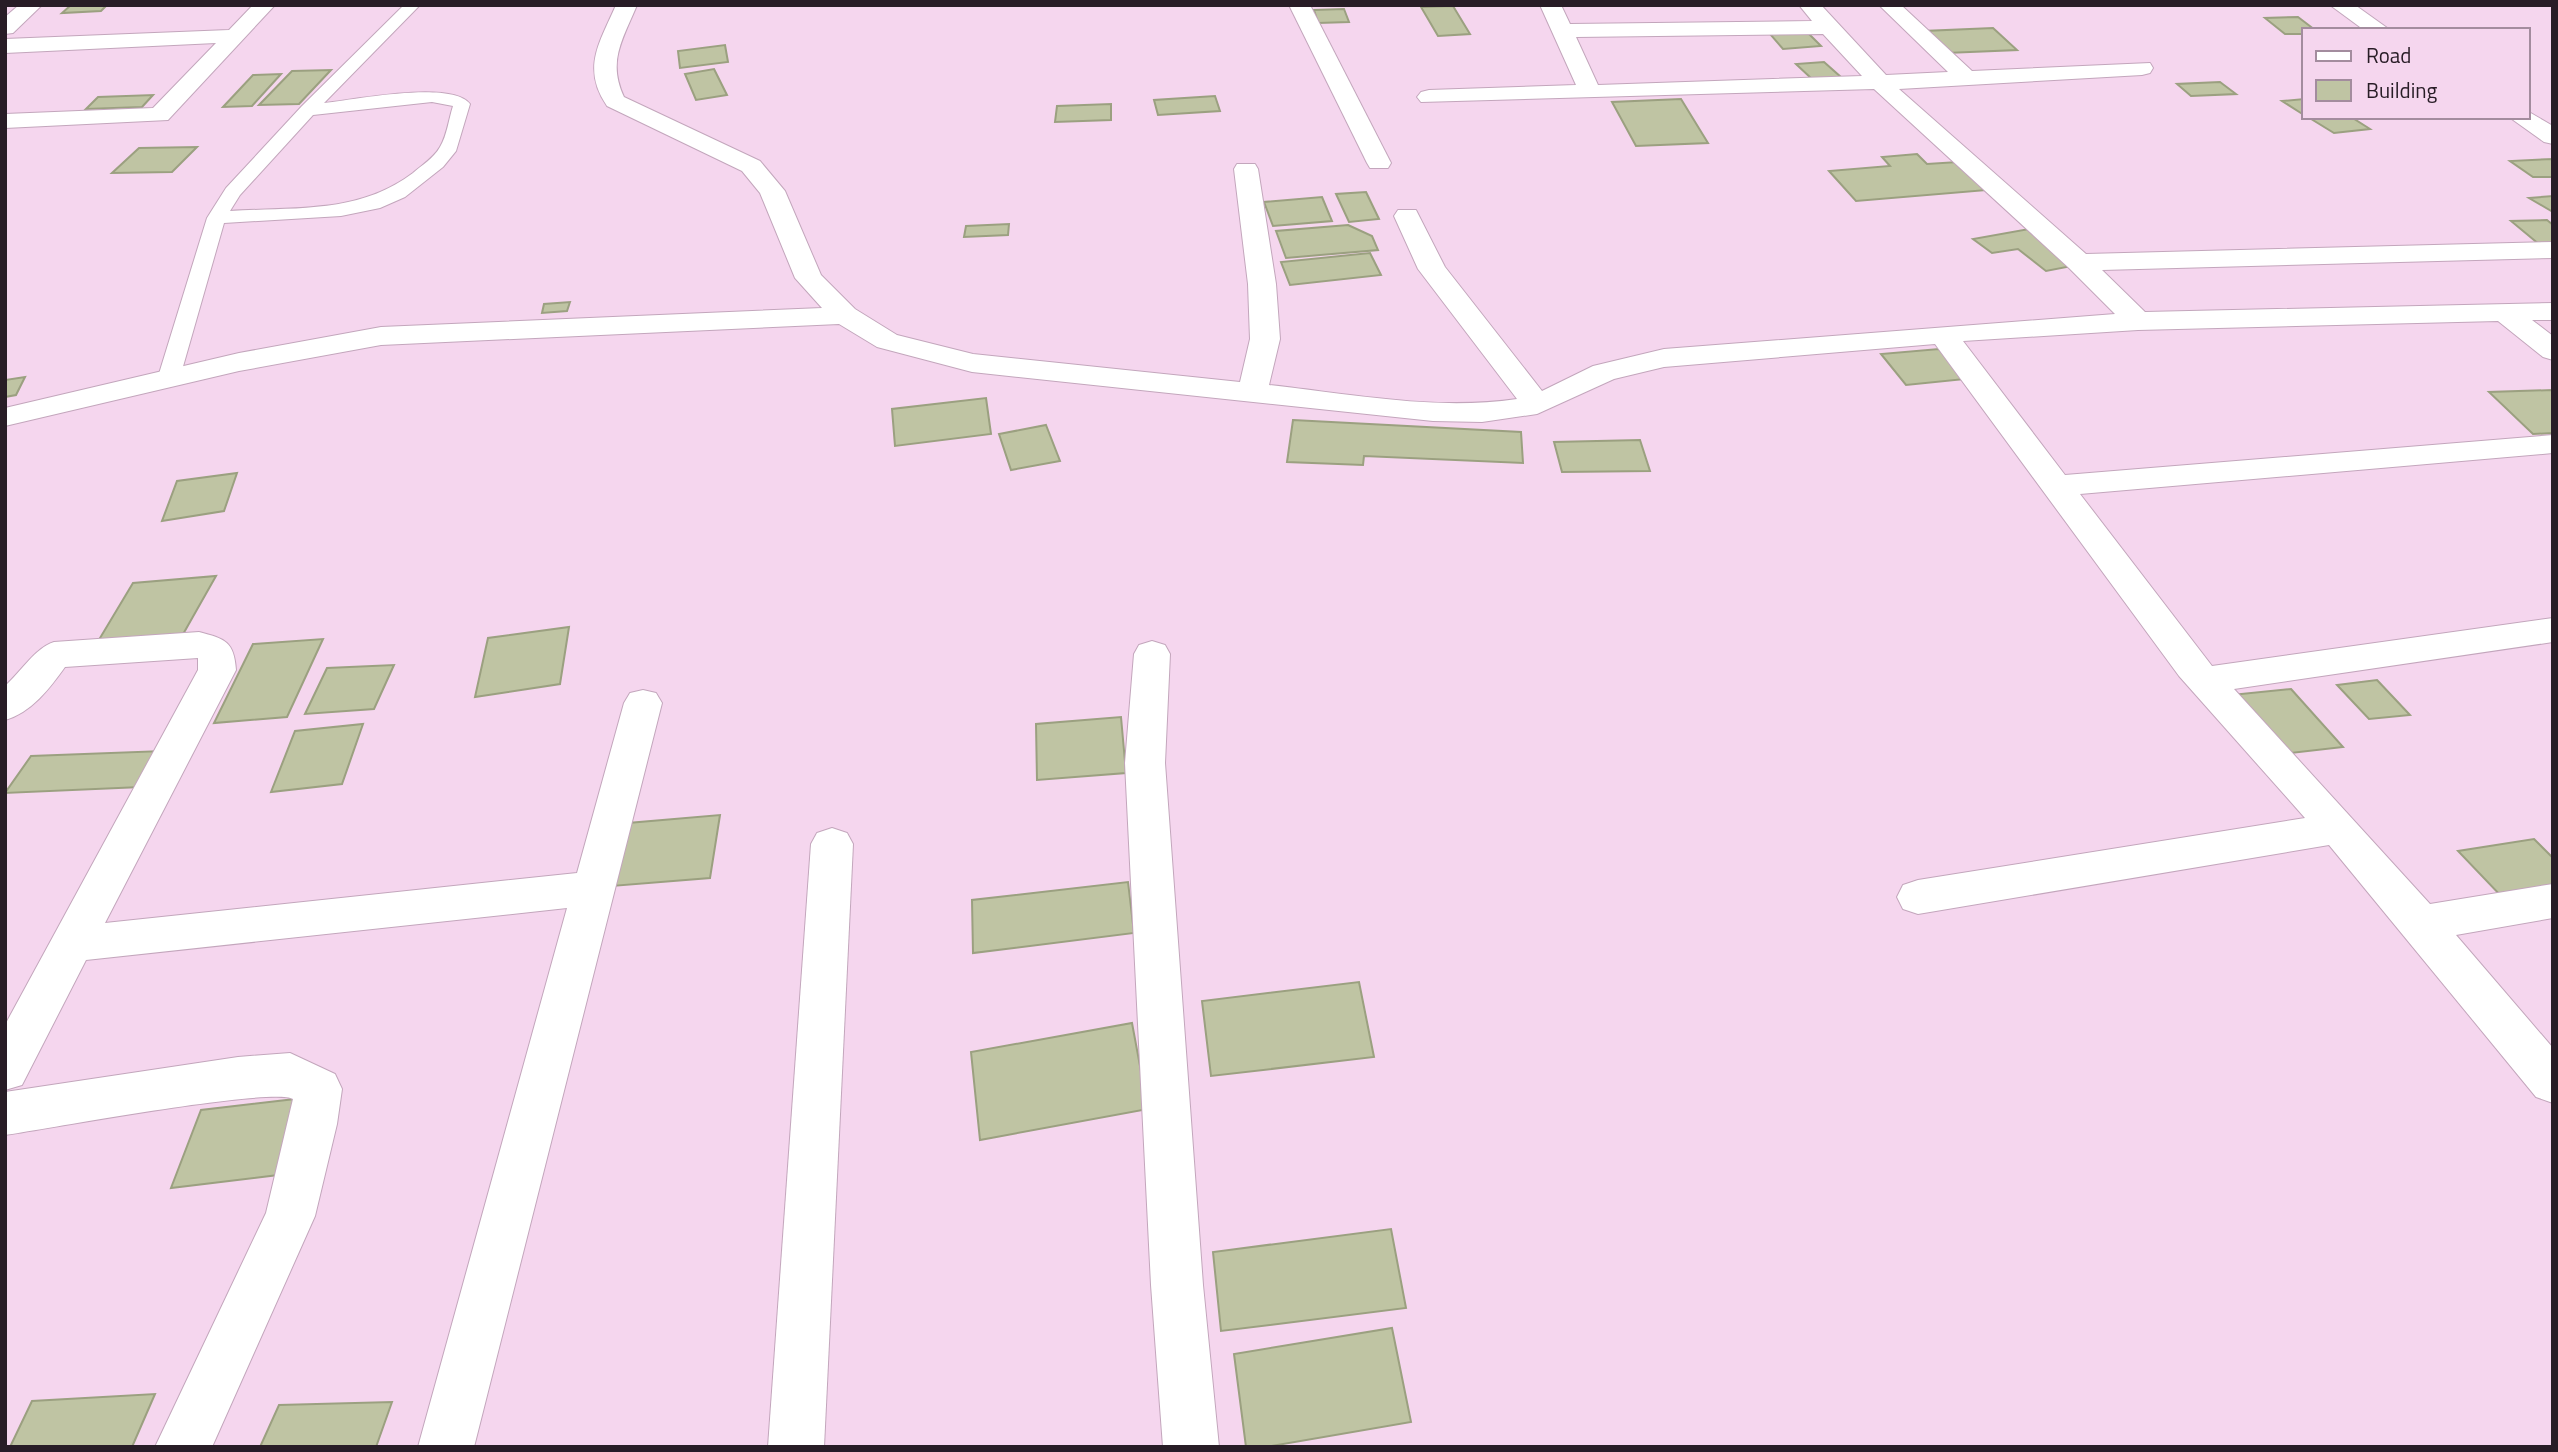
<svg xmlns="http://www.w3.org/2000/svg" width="2558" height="1452" font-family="'Titillium Web',sans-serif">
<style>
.building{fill:#bfc4a3;stroke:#9ba080;stroke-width:2}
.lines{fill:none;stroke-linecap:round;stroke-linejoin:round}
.service-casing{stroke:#c3a6bc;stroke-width:2}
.minor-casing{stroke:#c3a6bc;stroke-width:2}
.service{fill:#fff;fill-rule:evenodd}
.minor{fill:#fff;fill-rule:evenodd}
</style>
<rect width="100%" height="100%" fill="#f5d6ee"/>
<g class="building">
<polygon points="71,5 107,5 101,11 62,13"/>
<polygon points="1453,6 1470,34 1438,36 1421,7"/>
<polygon points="1344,9 1349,22 1318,23 1314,10"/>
<polygon points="2298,17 2315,30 2304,30 2304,34 2285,34 2265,18"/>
<polygon points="1993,28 2017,50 1946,53 1924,31"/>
<polygon points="1807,32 1821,46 1783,49 1770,34"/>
<polygon points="725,45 728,62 680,68 678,51"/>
<polygon points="1824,62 1842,78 1813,80 1796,64"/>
<polygon points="714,69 727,95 696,100 685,74"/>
<polygon points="331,70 299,104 259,105 292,71"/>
<polygon points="281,74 252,106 223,107 253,75"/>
<polygon points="2220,82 2236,94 2191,96 2177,84"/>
<polygon points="153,95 142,107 86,109 98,97"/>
<polygon points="1215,96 1220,111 1158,115 1154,100"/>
<polygon points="1681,99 1708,143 1636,146 1612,102"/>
<polygon points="2304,99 2304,115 2282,101"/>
<polygon points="1111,104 1111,120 1055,122 1057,106"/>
<polygon points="2308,117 2351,117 2370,129 2334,133"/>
<polygon points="197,147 172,172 112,173 139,148"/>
<polygon points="1917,154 1927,164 1958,162 1987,190 1856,201 1829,171 1890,166 1882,157"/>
<polygon points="2553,159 2553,177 2533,177 2510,161"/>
<polygon points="1366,192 1379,219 1349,222 1336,194"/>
<polygon points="2553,196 2553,212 2529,198"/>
<polygon points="1322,197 1332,221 1273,226 1264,202"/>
<polygon points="2547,220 2553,225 2553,245 2540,245 2511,221"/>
<polygon points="1009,224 1008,235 964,237 966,226"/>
<polygon points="1348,225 1372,236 1378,250 1286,258 1276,231"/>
<polygon points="2029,229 2077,265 2046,271 2018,249 1992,253 1973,239"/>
<polygon points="1370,253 1381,275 1290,285 1281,262"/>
<polygon points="570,302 567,311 542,313 544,304"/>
<polygon points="1939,349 1965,379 1906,385 1881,354"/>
<polygon points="25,377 16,395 5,397 5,380"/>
<polygon points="2552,390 2553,433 2533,434 2489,392"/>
<polygon points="986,398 991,434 895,446 892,409"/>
<polygon points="1293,420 1521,432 1523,463 1364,456 1363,465 1287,462"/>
<polygon points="1046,425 1060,461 1011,470 999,434"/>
<polygon points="1640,440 1650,471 1562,472 1554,442"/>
<polygon points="237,473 224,511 162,521 177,481"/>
<polygon points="216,576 182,636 97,643 133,583"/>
<polygon points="569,627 560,684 475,697 488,638"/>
<polygon points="323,639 287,717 214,723 253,644"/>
<polygon points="394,665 374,709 305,714 327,668"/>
<polygon points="2377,680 2410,715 2369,719 2337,685"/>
<polygon points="2291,689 2343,747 2281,754 2231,695"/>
<polygon points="1121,717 1126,773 1037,780 1036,724"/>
<polygon points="363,724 342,784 271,792 295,731"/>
<polygon points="163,751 141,787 5,793 31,756"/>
<polygon points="720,815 710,878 612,886 628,823"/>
<polygon points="2534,839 2553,858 2553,889 2502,897 2458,851"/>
<polygon points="1128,882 1134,933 973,953 972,900"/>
<polygon points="1359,982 1374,1057 1211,1076 1202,1001"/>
<polygon points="1132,1023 1148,1109 980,1140 971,1052"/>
<polygon points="304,1098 278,1175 171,1188 201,1110"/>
<polygon points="1391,1229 1406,1308 1221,1331 1213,1252"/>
<polygon points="1392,1328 1411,1422 1266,1447 1246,1447 1234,1354"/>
<polygon points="155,1394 132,1447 10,1447 32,1401"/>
<polygon points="392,1402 376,1447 260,1447 279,1405"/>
</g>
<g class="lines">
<g class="service-casing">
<path id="service" d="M404,5H420L324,103C355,100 451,80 470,104L456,151L443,167L405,197L380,208L341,216L224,223L180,377L177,382H161L158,377L207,218L226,188L302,106ZM432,102L453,106C449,118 447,136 440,147C434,158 422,165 413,173C359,214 295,207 230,211L240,195L313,115Z"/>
</g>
<g class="minor-casing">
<g id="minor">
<polygon points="19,5 42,5 13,33 5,34 5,17"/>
<polygon points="253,5 275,5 168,120 5,128 5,114 153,108 216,43 5,53 5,39 229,30"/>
<path d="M616,5H637C623,39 607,61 624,97L760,161L785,191L821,275L855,309L897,335L973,354L1240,382L1250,339L1248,284L1234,169L1237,164H1255L1258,169L1276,284L1280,339L1269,385C1351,394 1435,411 1517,399L1418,269L1394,216L1398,210H1416L1445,267L1542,391L1593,366L1664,349L2115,314L2069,268L1874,89L1421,102L1417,97L1421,92L1429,90L1576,85L1540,5H1561L1570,24L1812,21L1799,5H1821L1886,75L1948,72L1879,5H1901L1972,71L2150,63L2153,68L2150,73L2142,75L1899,89L2086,254L2553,242V258L2102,270L2145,312L2553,303V320H2532L2553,336V360L2543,357L2498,321L2138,330L1963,341L2065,475L2553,435V453L2080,494L2212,666L2553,618V642L2234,689L2430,904L2553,884V918L2456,935L2553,1048V1103L2536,1097L2329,845L1918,914L1903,909L1897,897L1903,885L1918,880L2305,818L2179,676L1935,344L1664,367L1614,379L1537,414L1482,422L1433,421L972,372L877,347L839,324L381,345L239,371L5,426V408L239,353L381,327L822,308L795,278L760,193L742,171L607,106C581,68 600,42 616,5ZM1823,34L1862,76L1598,85L1576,37Z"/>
<polygon points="1289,5 1310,5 1391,163 1388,168 1370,168 1367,163"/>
<polygon points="2330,5 2355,5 2390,30 2364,30"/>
<polygon points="2529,112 2553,126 2553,144 2544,142 2509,117 2528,117"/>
<path d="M199,632C225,639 234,641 236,670L105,923L577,873L624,703L630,693L643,690L656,693L662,703L474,1447H418L567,908L86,960L22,1085L5,1090V1025L198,670V658L65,667C50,688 31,713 5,720V686C21,672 35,648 54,642Z"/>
<polygon points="1152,641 1165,645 1170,654 1165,763 1203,1285 1219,1447 1163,1447 1151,1285 1125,763 1134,654 1139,645"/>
<polygon points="832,828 847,833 853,844 824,1447 768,1447 811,844 817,833"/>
<path d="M290,1053L335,1074L342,1089L337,1124L315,1216L212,1447H155L266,1213L293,1099C270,1087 47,1129 5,1135V1092L238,1057Z"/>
</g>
</g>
<use href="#service" class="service"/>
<use href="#minor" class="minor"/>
</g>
<rect width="2558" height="1452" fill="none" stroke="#281d26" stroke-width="14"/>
<rect x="2302" y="28" width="228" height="91" fill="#f5d6ee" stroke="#a38c9e" stroke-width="2"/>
<rect x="2316" y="51" width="35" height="10" fill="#ffffff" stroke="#a38c9e" stroke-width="2"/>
<text x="2366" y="63" font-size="21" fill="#281d26">Road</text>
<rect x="2316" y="80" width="35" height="21" fill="#bfc4a3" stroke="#a38c9e" stroke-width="2"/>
<text x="2366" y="98" font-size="21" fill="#281d26">Building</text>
</svg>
